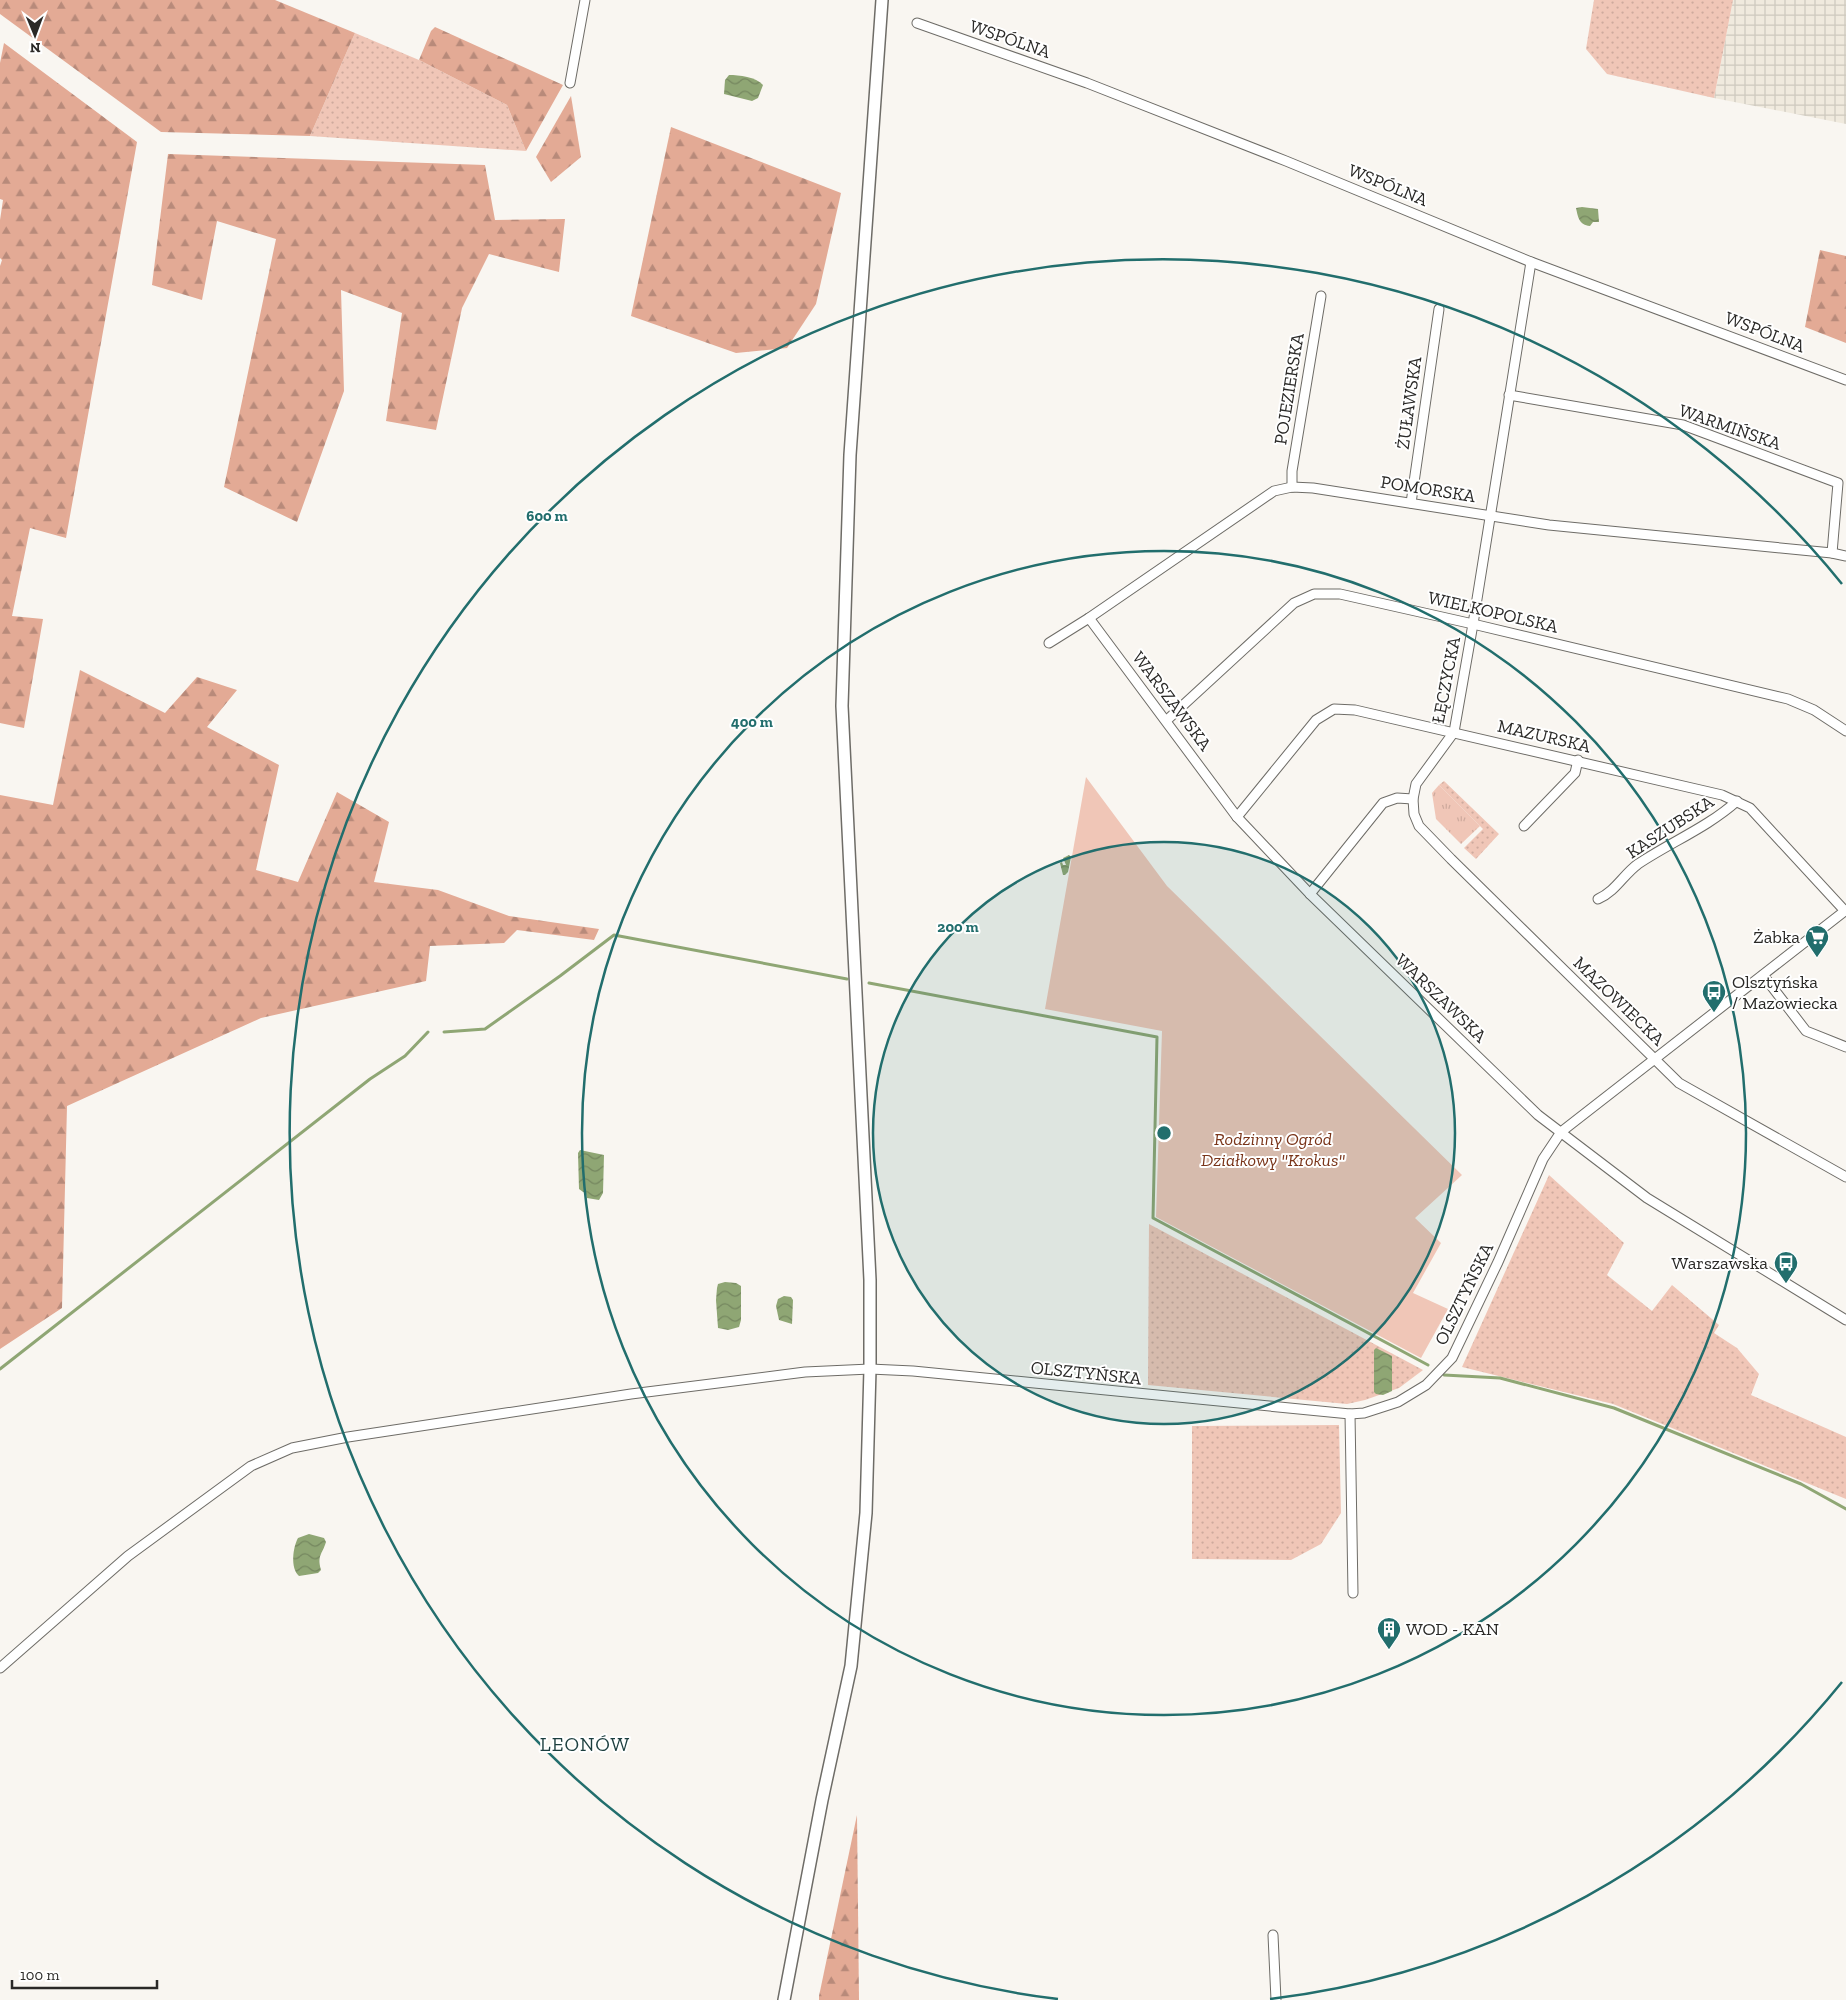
<svg xmlns="http://www.w3.org/2000/svg" width="1846" height="2000" font-family="'Zilla Slab',serif">
<style>
.industrial{fill:url(#industrial-grid)}
.grass{fill:url(#grass-dots)}
.forest{fill:url(#forest-firs)}
.park{fill:url(#park-tufts)}
.garden{fill:#f0c6b7}
.water{fill:url(#water-waves)}
.lines{fill:none;stroke-linecap:round;stroke-linejoin:round}
.stream{stroke:#8fa674;stroke-width:3}
.street-casing{stroke:#6e6c67;stroke-width:11}
.secondary-casing{stroke:#6e6c67;stroke-width:14}
.street{stroke:#fff;stroke-width:9}
.secondary{stroke:#fff;stroke-width:11}
.ring{fill:none;stroke:#226e6d;stroke-width:2.5}
.labels{text-anchor:middle;dominant-baseline:central;stroke-width:4;stroke-linejoin:round;paint-order:stroke}
.street-label{font-size:18px;fill:#2a2927;stroke:#fff}
.poi-label{font-size:18px;fill:#2a2927;stroke:#fff;text-anchor:end}
.park-label{font-size:18px;font-style:italic;fill:#793419;stroke:#fff}
.quarter-label{font-size:20px;letter-spacing:1px;fill:#1c3e3e;stroke:#fff}
.centre{fill:#226e6d;stroke:#fff;stroke-width:2.5}
.ring-label{font-size:15px;text-anchor:middle;font-weight:bold;fill:#226e6d;stroke:#fff;stroke-width:4;stroke-linejoin:round;paint-order:stroke}
</style>
<defs>
<pattern id="industrial-grid" width="8" height="8" patternUnits="userSpaceOnUse" patternTransform="scale(1.25)"><rect width="8" height="8" fill="#f0eade"/><path d="M0 4h8M4 0v8" fill="none" stroke="#cec9be"/></pattern>
<pattern id="grass-dots" width="8" height="8" patternUnits="userSpaceOnUse" patternTransform="scale(1.25)"><rect width="8" height="8" fill="#f0c6b7"/><path d="M2 2h.1M6 6h.1" fill="none" stroke="#ceaa9d" stroke-width="1.8" stroke-linecap="round"/></pattern>
<pattern id="forest-firs" width="22" height="20" patternUnits="userSpaceOnUse" patternTransform="scale(1.25)"><rect width="22" height="20" fill="#e3aa95"/><path d="M5 1l3.5 6h-7zM16 11l3.5 6h-7z" fill="#b88a7a"/></pattern>
<pattern id="park-tufts" width="24" height="20" patternUnits="userSpaceOnUse" patternTransform="scale(1.25)"><rect width="24" height="20" fill="#f0c6b7"/><path d="M3 7l-1-3M5 7V3M7 7l1-3M15 17l-1-3M17 17v-4M19 17l1-3" fill="none" stroke="#ceaa9d"/></pattern>
<pattern id="water-waves" width="16" height="10" patternUnits="userSpaceOnUse" patternTransform="scale(1.25)"><rect width="16" height="10" fill="#8fa674"/><path d="M0 5q4-4 8 0t8 0" fill="none" stroke="#75875f"/></pattern>
</defs>
<rect width="100%" height="100%" fill="#f9f6f1"/>
<polygon class="industrial" points="1733,0 1846,0 1846,124 1714,98"/>
<g class="grass">
<polygon points="1594,0 1733,0 1714,98 1607,74 1586,49"/>
<polygon points="355,33 419,60 507,105 526,151 310,136"/>
<polygon points="1444,781 1499,834 1476,859 1464,848 1483,829 1439,785"/>
<polygon points="1549,1175 1624,1243 1607,1275 1652,1311 1672,1285 1719,1325 1714,1333 1737,1348 1759,1374 1751,1395 1846,1437 1846,1499 1613,1404 1462,1367"/>
<polygon points="1149,1224 1423,1370 1399,1388 1365,1400 1347,1404 1148,1385"/>
<polygon points="1339,1425 1341,1513 1321,1544 1291,1560 1192,1559 1192,1426"/>
</g>
<g class="forest">
<polygon points="0,0 275,0 355,33 310,136 161,132 0,14"/>
<polygon points="435,27 563,85 526,151 507,105 419,60 431,31"/>
<polygon points="4,43 137,142 66,538 30,528 12,616 43,619 24,728 0,723 0,266 2,260 0,258 0,220 3,200 0,199 0,63"/>
<polygon points="571,96 581,157 551,182 536,157"/>
<polygon points="671,127 841,193 816,304 787,348 736,353 631,316"/>
<polygon points="168,154 485,165 495,220 565,219 559,272 489,254 462,308 436,430 386,421 402,313 341,290 344,391 297,522 224,487 276,239 217,221 202,300 152,285"/>
<polygon points="1820,250 1846,256 1846,343 1805,327"/>
<polygon points="80,670 165,713 197,677 237,690 207,727 279,765 256,870 298,882 337,792 389,822 374,882 438,890 509,916 599,929 594,940 517,930 504,943 430,946 426,981 261,1018 67,1106 62,1308 0,1349 0,795 53,805"/>
<polygon points="857,1815 859,2000 819,2000 819,1996"/>
</g>
<polygon class="park" points="1439,785 1480,826 1461,844 1436,819 1432,793"/>
<polygon class="garden" points="1086,777 1167,886 1462,1175 1415,1218 1441,1243 1413,1293 1448,1309 1421,1358 1156,1217 1162,1031 1045,1009"/>
<g class="water">
<path d="M729,75C739,75 756,77 763,85L758,98L752,101L724,94L725,80Z"/>
<path d="M1582,207L1598,209L1599,222H1593L1590,226C1579,225 1578,217 1576,208Z"/>
<polygon points="1069,855 1071,857 1068,872 1065,875 1063,875 1060,863 1062,862 1063,865 1066,865 1063,858"/>
<polygon points="580,1150 604,1155 603,1193 599,1200 587,1198 586,1194 579,1189 578,1153"/>
<polygon points="725,1282 736,1283 741,1286 741,1320 739,1327 728,1330 718,1328 716,1300 717,1288 718,1284"/>
<polygon points="784,1296 791,1297 793,1300 792,1324 779,1320 776,1306 778,1299"/>
<polygon points="1376,1348 1392,1356 1392,1391 1383,1395 1376,1394 1374,1392 1374,1350"/>
<path d="M309,1534L324,1538L326,1542C322,1555 317,1555 321,1570L318,1573L299,1576C290,1568 293,1547 298,1538Z"/>
</g>
<g class="lines">
<g class="stream">
<polyline points="869,983 1157,1037 1153,1218 1428,1365"/>
<polyline points="444,1032 485,1029 560,976 614,935 847,979"/>
<polyline points="0,1369 370,1079 405,1056 428,1032"/>
<polyline points="1444,1375 1500,1378 1614,1408 1801,1484 1846,1509"/>
</g>
<g class="street-casing">
<g id="street">
<polyline points="917,23 1087,83 1286,161 1531,262 1846,380"/>
<polyline points="570,83 585,0"/>
<polyline points="1531,262 1473,624 1454,732 1416,784 1413,799 1414,814 1419,826 1451,859 1679,1083 1846,1177"/>
<polyline points="1509,395 1683,425 1838,483 1832,553"/>
<polyline points="1292,487 1292,471 1321,296"/>
<polyline points="1411,503 1439,309"/>
<polyline points="1089,618 1237,817 1310,894 1538,1115 1647,1198 1846,1320"/>
<polyline points="1049,643 1089,618 1274,491 1292,487 1313,488 1549,525 1832,553 1846,556"/>
<polyline points="1167,720 1294,603 1314,594 1340,594 1473,624 1788,699 1814,710 1846,731"/>
<polyline points="1237,817 1316,720 1334,709 1355,710 1722,795 1750,808 1845,911"/>
<polyline points="1524,826 1575,773 1578,760"/>
<polyline points="1310,894 1383,803 1397,798 1413,799"/>
<path d="M1598,899C1616,891 1623,875 1638,864C1671,842 1708,827 1737,801"/>
<polyline points="1763,975 1806,1031 1846,1047"/>
<polyline points="1350,1414 1353,1593"/>
<polyline points="0,1668 128,1556 251,1466 292,1448 348,1437 631,1394 805,1372 870,1369 913,1371 1350,1414 1364,1413 1398,1402 1426,1385 1452,1358 1498,1262 1543,1159 1561,1132 1846,910"/>
<polyline points="1273,1935 1276,2000"/>
</g>
</g>
<g class="secondary-casing">
<polyline id="secondary" points="784,2000 822,1800 851,1666 866,1513 870,1369 870,1280 842,706 850,455 882,0"/>
</g>
<use href="#street" class="street"/>
<use href="#secondary" class="secondary"/>
</g>
<circle cx="1164" cy="1133" r="291" fill="#226e6d" fill-opacity=".12"/>
<g class="ring">
<circle cx="1164" cy="1133" r="291"/>
<circle cx="1164" cy="1133" r="582"/>
<path d="M1842 1682A873 873 0 0 1 1270 1999M1058 1999A873 873 0 1 1 1842 584"/>
</g>
<defs>
<g id="supermarket-pin" transform="scale(1.25)"><path d="M0 17L-7.5 6A9.5 9.5 0 1 1 7.5 6Z" fill="#226e6d" stroke="#fff"/><path d="M-6-5.5h2.5l.6 2H6L4.5 2H-2.5L-4.4-4H-6ZM-1.5 3.2a1.3 1.3 0 1 0 .1 0ZM3 3.2a1.3 1.3 0 1 0 .1 0Z" fill="#fff"/></g>
<g id="bus-pin" transform="scale(1.25)"><path d="M0 17L-7.5 6A9.5 9.5 0 1 1 7.5 6Z" fill="#226e6d" stroke="#fff"/><path d="M-5-6H5V4H4V6H2V4H-2V6H-4V4H-5ZM-3.5-4V0h7V-4ZM-3.5 1.2v1.5H-2V1.2ZM2 1.2v1.5H3.5V1.2Z" fill="#fff"/></g>
<g id="building-pin" transform="scale(1.25)"><path d="M0 17L-7.5 6A9.5 9.5 0 1 1 7.5 6Z" fill="#226e6d" stroke="#fff"/><path d="M-4-6H4V6H1V3H-1V6H-4ZM-2.5-4.3h1.7v1.8h-1.7ZM.8-4.3h1.7v1.8H.8ZM-2.5-1h1.7V.8h-1.7ZM.8-1h1.7V.8H.8Z" fill="#fff"/></g>
</defs>
<g fill-rule="evenodd">
<use href="#supermarket-pin" x="1817" y="937"/>
<use href="#bus-pin" x="1714" y="992"/>
<use href="#bus-pin" x="1786" y="1263"/>
<use href="#building-pin" x="1389" y="1629"/>
</g>
<g class="labels">
<g class="street-label">
<text transform="translate(1010 39) rotate(19)">WSPÓLNA</text>
<text transform="translate(1388 185) rotate(22)">WSPÓLNA</text>
<text transform="translate(1765 332) rotate(21)">WSPÓLNA</text>
<text transform="translate(1289 389) rotate(-81)">POJEZIERSKA</text>
<text transform="translate(1409 403) rotate(-82)">ŻUŁAWSKA</text>
<text transform="translate(1730 427) rotate(19)">WARMIŃSKA</text>
<text transform="translate(1428 489) rotate(9)">POMORSKA</text>
<text transform="translate(1493 612) rotate(13)">WIELKOPOLSKA</text>
<text transform="translate(1446 680) rotate(-79)">ŁĘCZYCKA</text>
<text transform="translate(1172 701) rotate(53)">WARSZAWSKA</text>
<text transform="translate(1544 736) rotate(13)">MAZURSKA</text>
<text transform="translate(1670 827) rotate(-33)">KASZUBSKA</text>
<text transform="translate(1441 998) rotate(44)">WARSZAWSKA</text>
<text transform="translate(1619 1001) rotate(44)">MAZOWIECKA</text>
<text transform="translate(1464 1294) rotate(-64)">OLSZTYŃSKA</text>
<text transform="translate(1086 1373) rotate(6)">OLSZTYŃSKA</text>
</g>
<g class="poi-label">
<text x="1800" y="937">Żabka</text>
<text x="1732" y="982" text-anchor="start">Olsztyńska<tspan x="1732" dy="21">/ Mazowiecka</tspan></text>
<text x="1768" y="1263">Warszawska</text>
<text x="1406" y="1629" text-anchor="start">WOD - KAN</text>
</g>
<g class="park-label">
<text x="1273" y="1139">Rodzinny Ogród<tspan x="1273" dy="21">Działkowy "Krokus"</tspan></text>
</g>
<g class="quarter-label">
<text x="585" y="1744">LEONÓW</text>
</g>
</g>
<circle cx="1164" cy="1133" r="8" class="centre"/>
<g class="ring-label">
<text x="547" y="521">600 m</text>
<text x="752" y="727">400 m</text>
<text x="958" y="932">200 m</text>
</g>
<g transform="translate(35 35) rotate(179)" stroke="#ffffff" stroke-width="4" paint-order="stroke">
<path d="M0-4L9 19L0 12L-9 19Z" fill="#2a2927"/>
<text y="-8" font-size="14" font-weight="bold" text-anchor="middle" fill="#2a2927">N</text>
</g>
<path d="M12 1980v8h145v-8" fill="none" stroke="#2a2927" stroke-width="2.5"/>
<text x="20" y="1980" font-size="15" fill="#2a2927" stroke="#ffffff" stroke-width="4" paint-order="stroke">100 m</text>
</svg>
